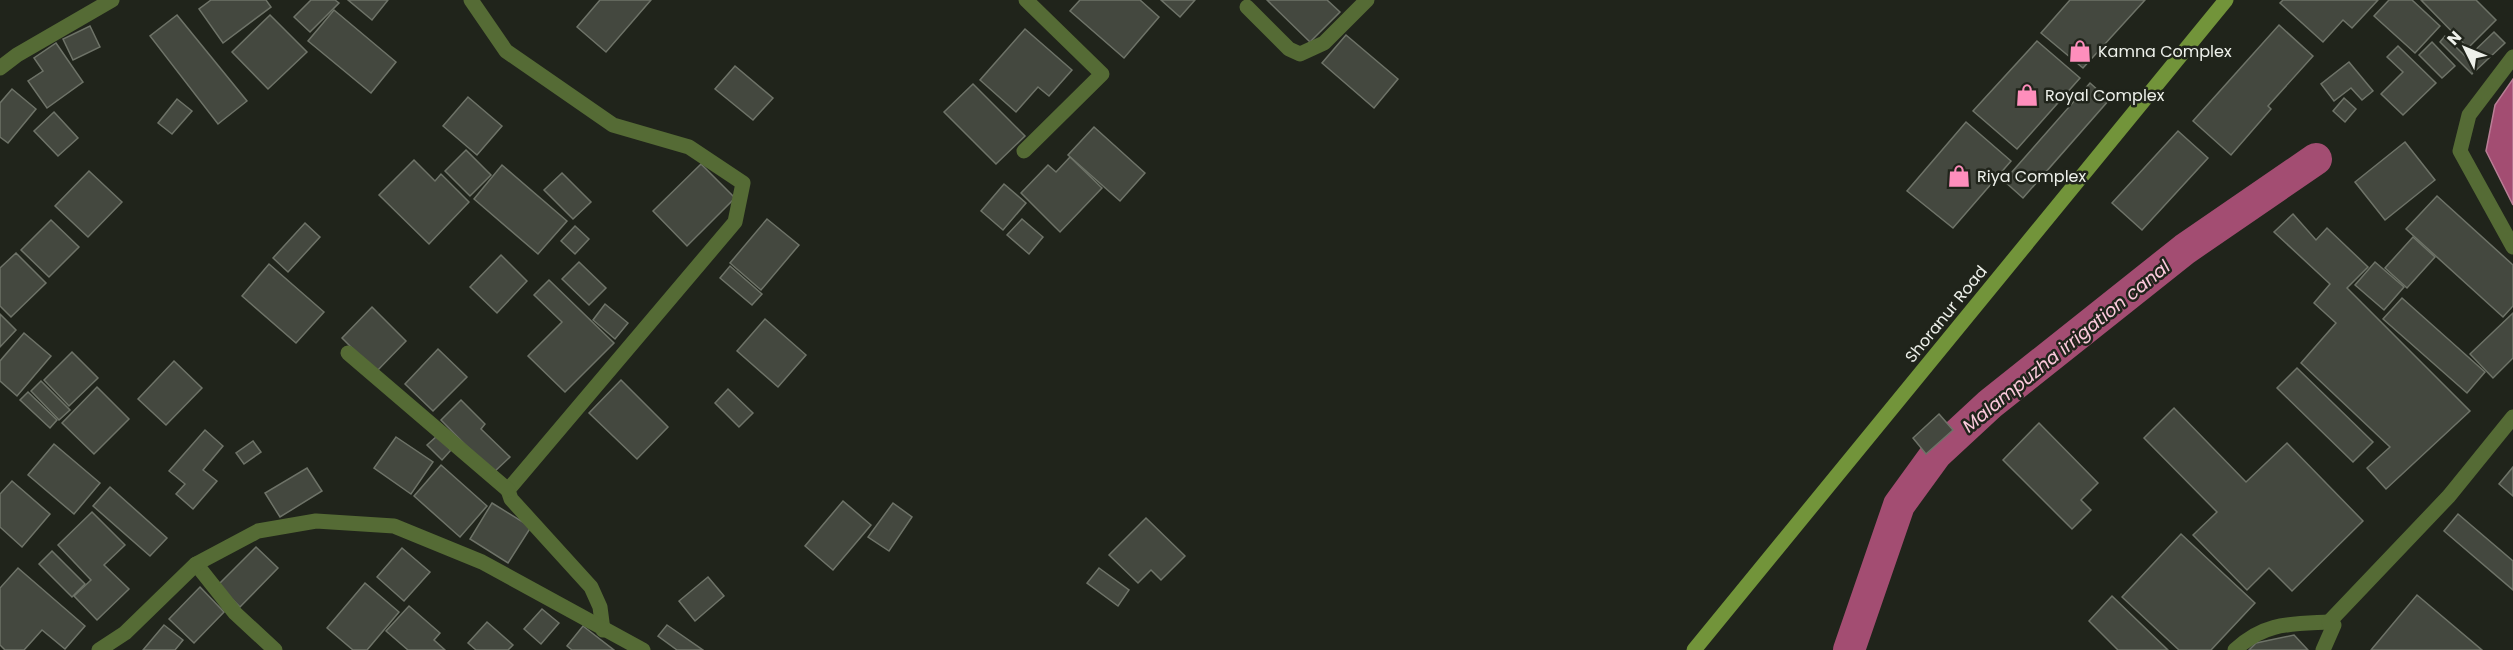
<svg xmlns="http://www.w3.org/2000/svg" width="2513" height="650" font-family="Poppins,sans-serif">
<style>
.water{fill:#a34d72;stroke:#b97e96;stroke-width:1.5}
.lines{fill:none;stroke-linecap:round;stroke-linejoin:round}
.canal{stroke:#a34d72;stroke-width:32}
.building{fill:#44483f;stroke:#6e7368;stroke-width:1.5}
.minor{stroke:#556b35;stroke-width:15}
.tertiary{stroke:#556b35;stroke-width:15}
.secondary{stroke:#72943a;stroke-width:15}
.labels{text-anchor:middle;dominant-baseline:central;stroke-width:5;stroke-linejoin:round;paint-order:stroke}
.poi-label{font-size:16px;fill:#edf0ea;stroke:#20241b;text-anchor:start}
.street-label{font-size:16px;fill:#edf0ea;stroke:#20241b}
.water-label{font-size:18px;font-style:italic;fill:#fccadc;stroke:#20241b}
</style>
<rect width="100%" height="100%" fill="#20241b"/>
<polygon class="water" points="2513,79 2513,205 2486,151 2495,105"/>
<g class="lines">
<polyline class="canal" points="1849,650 1899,505 1936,454 1990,404 2185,249 2316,159"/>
</g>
<g class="building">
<polygon points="211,0 266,0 271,7 223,43 199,9"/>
<polygon points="311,0 335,0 339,3 310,32 294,17"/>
<polygon points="348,0 388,0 372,20"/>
<polygon points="600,0 651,0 606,52 577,27"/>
<polygon points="1080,0 1140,0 1159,17 1124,58 1070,11"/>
<polygon points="1161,0 1195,0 1180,17"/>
<polygon points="1267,0 1327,0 1340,12 1310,42"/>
<polygon points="2070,0 2145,0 2083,68 2041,33"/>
<polygon points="2283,0 2378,0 2352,28 2343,20 2323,42 2280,3"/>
<polygon points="2389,0 2412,0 2440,26 2415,53 2374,16"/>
<polygon points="2421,0 2476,0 2496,20 2468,48"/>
<polygon points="334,10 396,62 371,93 308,41"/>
<polygon points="177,15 247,101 218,124 150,36"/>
<polygon points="270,15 307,52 268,89 232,52"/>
<polygon points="2279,25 2313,56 2268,106 2271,109 2231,155 2193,121"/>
<polygon points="90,26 100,47 73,60 63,39"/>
<polygon points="1025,29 1072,70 1049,96 1038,87 1016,112 980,80"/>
<polygon points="2494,32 2505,43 2472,74 2440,42 2445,36 2467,58"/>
<polygon points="1346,35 1398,79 1374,108 1322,63"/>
<polygon points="2037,41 2080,78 2017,149 1973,111"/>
<polygon points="2432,42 2455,66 2442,78 2419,55"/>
<polygon points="56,43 83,82 47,108 28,81 43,71 34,58"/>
<polygon points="2398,46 2436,83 2403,115 2381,94 2403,72 2387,57"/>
<polygon points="2349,62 2373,91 2362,100 2351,88 2334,101 2321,84"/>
<polygon points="735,66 773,98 753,120 715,89"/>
<polygon points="2090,83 2109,100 2023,198 2004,181"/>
<polygon points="973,84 1025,136 996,164 944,112"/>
<polygon points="12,89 36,109 8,143 0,137 0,103"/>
<polygon points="468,97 502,126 477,155 443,126"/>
<polygon points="2344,98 2356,109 2345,122 2333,111"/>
<polygon points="177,99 192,111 172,134 158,123"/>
<polygon points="54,112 78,138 58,156 34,131"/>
<polygon points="1966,122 2011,161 1953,228 1907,191"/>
<polygon points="1094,127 1145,173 1120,201 1068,155"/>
<polygon points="2178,131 2208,158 2142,230 2112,203"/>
<polygon points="2405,142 2435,180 2385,220 2355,182"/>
<polygon points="466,150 491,175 470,196 445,171"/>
<polygon points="1070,157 1102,188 1060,232 1021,193 1048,165 1056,172"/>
<polygon points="414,160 435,181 441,174 469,202 429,244 379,195"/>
<polygon points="701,164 735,198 687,246 653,211"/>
<polygon points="502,165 567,221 538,254 474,199"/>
<polygon points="89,171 122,202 88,237 55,206"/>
<polygon points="562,173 591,202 573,219 544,190"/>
<polygon points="1004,184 1026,203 1003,230 981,211"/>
<polygon points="2437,196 2513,265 2513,306 2503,317 2406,229"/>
<polygon points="2293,214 2316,240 2327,228 2368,267 2347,288 2470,411 2386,489 2367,468 2390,447 2301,363 2336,323 2314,303 2330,284 2274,232"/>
<polygon points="767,219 799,245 761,290 730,263"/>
<polygon points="1022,219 1043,237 1029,254 1007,235"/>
<polygon points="51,220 79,247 49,277 21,250"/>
<polygon points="305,223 320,237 288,272 273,258"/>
<polygon points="575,226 589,239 575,254 561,241"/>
<polygon points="2413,237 2435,257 2407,288 2385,268"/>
<polygon points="16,253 46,283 11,317 0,306 0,268"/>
<polygon points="501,255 527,281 497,313 470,287"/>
<polygon points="579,262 606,288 589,305 562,279"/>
<polygon points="2375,262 2404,287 2384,310 2355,285"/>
<polygon points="269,264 324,312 296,343 242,296"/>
<polygon points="730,266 762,294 752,305 720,278"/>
<polygon points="549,280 614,343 565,392 528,356 562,322 534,295"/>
<polygon points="2402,298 2485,372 2467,393 2383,319"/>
<polygon points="605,304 628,323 615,339 593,320"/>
<polygon points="372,307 406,341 376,372 342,338"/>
<polygon points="2513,313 2513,358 2493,378 2470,354"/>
<polygon points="0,314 16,330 0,347"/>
<polygon points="765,319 806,355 778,387 737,351"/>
<polygon points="24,333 51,356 17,396 0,381 0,361"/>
<polygon points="438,349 467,377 433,411 405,384"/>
<polygon points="72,352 98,378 69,406 44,380"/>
<polygon points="174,361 202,388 166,425 138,399"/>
<polygon points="2297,368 2373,442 2353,462 2277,388"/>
<polygon points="621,380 668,427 637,459 589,413"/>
<polygon points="41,381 70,410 59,420 31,391"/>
<polygon points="97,387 129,419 94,454 62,423"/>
<polygon points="728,389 753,413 739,427 715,403"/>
<polygon points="28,392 57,420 50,428 20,400"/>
<polygon points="461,400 485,424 481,429 510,457 493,473 441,420"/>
<polygon points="2174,408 2246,482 2287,443 2363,521 2292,591 2269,568 2247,590 2193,535 2217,512 2144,438"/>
<polygon points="1939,414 1953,430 1926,454 1913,438"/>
<polygon points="2039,423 2098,483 2081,500 2091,510 2072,529 2003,460"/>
<polygon points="205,430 223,446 203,470 217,481 193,509 176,494 185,484 169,471"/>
<polygon points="437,436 451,450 442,460 427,445"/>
<polygon points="396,437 433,462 411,494 374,468"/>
<polygon points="253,441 261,452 244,464 236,453"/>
<polygon points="54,444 100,483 74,514 28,475"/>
<polygon points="441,465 487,506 460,537 414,496"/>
<polygon points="2513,467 2513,496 2499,484"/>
<polygon points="307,468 322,491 280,517 265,493"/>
<polygon points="12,481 50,514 22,547 0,527 0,494"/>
<polygon points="110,487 167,538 150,556 93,506"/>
<polygon points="843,501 871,525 833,570 805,546"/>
<polygon points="492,503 531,527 508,563 470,539"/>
<polygon points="893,503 912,517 889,551 868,537"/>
<polygon points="92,512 125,545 104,565 129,589 97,620 74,596 91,580 58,545"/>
<polygon points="2458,514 2513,561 2513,590 2444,531"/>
<polygon points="1146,518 1185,556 1161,580 1151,570 1138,583 1109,555"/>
<polygon points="2181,534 2255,603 2211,650 2179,650 2122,597"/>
<polygon points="256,547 278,568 240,607 218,585"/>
<polygon points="402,548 430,572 404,601 377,577"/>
<polygon points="52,551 85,584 72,597 39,564"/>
<polygon points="18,568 85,626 65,649 42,630 24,650 5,650 0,645 0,588"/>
<polygon points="1099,568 1129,590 1118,606 1087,583"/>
<polygon points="708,577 724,596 695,621 679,601"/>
<polygon points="365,583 399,612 367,650 353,650 327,628"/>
<polygon points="200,587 224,612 194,643 169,619"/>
<polygon points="2417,595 2482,650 2371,650"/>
<polygon points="2112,596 2168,650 2118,650 2089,621"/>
<polygon points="409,606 440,633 434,640 445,650 408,650 386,631"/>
<polygon points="542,609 559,623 541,644 524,629"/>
<polygon points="487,622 513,645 508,650 476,650 468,643"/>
<polygon points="164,625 183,640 175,650 143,650"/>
<polygon points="667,625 703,650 677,650 658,636"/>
<polygon points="583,626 614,650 572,650 567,646"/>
<polygon points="2294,635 2308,650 2249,650 2256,643"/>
</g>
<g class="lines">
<g class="minor">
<polyline points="471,0 506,51 613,125 689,147 743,183 735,222 508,490 511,499 591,587 600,607 603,630"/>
<polyline points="1247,7 1289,49 1300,54 1324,43 1367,0"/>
<polyline points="2513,57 2469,115 2460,151 2513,247"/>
<polyline points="0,68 17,55 112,0"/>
<polyline points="1024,151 1102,74 1026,0"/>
<polyline points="348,353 508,490"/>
<polyline points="196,564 235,613 275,650"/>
<path d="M2235,650C2264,622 2291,624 2329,622"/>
<polyline points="2323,650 2334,625 2329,622 2449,496 2513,417"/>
</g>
<polyline class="tertiary" points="99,650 125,633 196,564 258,531 316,521 394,526 482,562 643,650"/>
<polyline class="secondary" points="1694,650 2226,0"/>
</g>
<defs>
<g id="shop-bare" transform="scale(1.8)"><path d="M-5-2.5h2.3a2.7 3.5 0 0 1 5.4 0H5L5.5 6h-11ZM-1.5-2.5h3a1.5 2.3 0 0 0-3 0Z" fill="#fe8ebc" stroke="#20241b" stroke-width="2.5" paint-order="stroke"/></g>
</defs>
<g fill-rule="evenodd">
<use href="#shop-bare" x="2080" y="51"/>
<use href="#shop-bare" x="2027" y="95"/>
<use href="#shop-bare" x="1959" y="176"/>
</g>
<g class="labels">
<g class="poi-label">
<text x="2098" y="51">Kamna Complex</text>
<text x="2045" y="95">Royal Complex</text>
<text x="1977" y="176">Riya Complex</text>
</g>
<g class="street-label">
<text transform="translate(1946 314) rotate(-51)">Shoranur Road</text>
</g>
<g class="water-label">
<text transform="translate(2066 346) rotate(-39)">Malampuzha irrigation canal</text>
</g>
</g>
<g transform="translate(2465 48) rotate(313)" stroke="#20241b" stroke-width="4.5" paint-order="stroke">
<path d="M0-4.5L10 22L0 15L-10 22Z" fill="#edf0ea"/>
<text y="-9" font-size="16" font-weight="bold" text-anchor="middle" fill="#edf0ea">N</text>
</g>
</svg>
